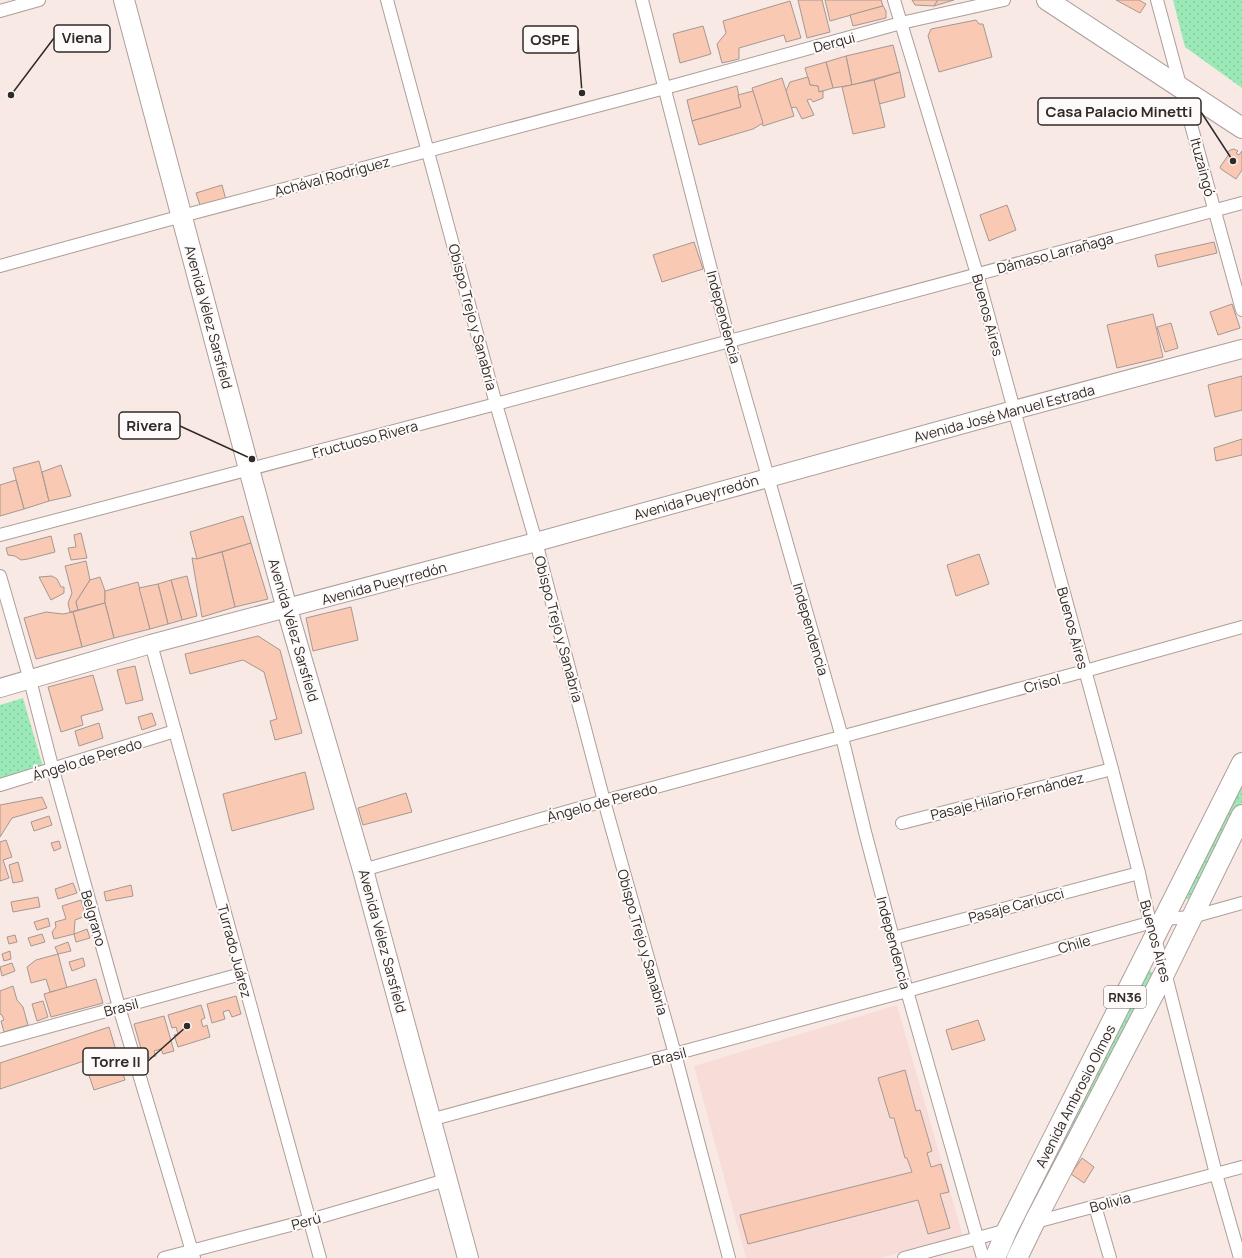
<svg xmlns="http://www.w3.org/2000/svg" width="1242" height="1258" font-family="Manrope,sans-serif">
<style>
.education{fill:#f7dcd8}
.green{fill:url(#green-dots)}
.building{fill:#f9c9b3;stroke:#a59892}
.lines{fill:none;stroke-linecap:round;stroke-linejoin:round}
.minor-casing{stroke:#ad9e99;stroke-width:14}
.secondary-casing{stroke:#ad9e99;stroke-width:20}
.primary-casing{stroke:#ad9e99;stroke-width:22}
.minor{stroke:#fff;stroke-width:12}
.secondary{stroke:#fff;stroke-width:18}
.primary{stroke:#fff;stroke-width:20}
.labels{text-anchor:middle;dominant-baseline:central;stroke-width:4;stroke-linejoin:round;paint-order:stroke}
.shield{fill:#fdfaf9;stroke:#6e6867;stroke-width:1}
.shield-label{font-size:13px;font-weight:bold;fill:#302a28}
.street-label{font-size:14px;fill:#302a28;stroke:#fdfaf9}
.leader{fill:none;stroke:#302a28;stroke-width:1.5}
.callout-dot{fill:#302a28;stroke:#fdfaf9;stroke-width:1.5}
.callout{fill:#fdfaf9;stroke:#302a28;stroke-width:1.5}
.callout-label{font-size:15px;text-anchor:middle;font-weight:bold;fill:#302a28}
</style>
<defs>
<pattern id="green-dots" width="8" height="8" patternUnits="userSpaceOnUse"><rect width="8" height="8" fill="#9ae9b7"/><path d="M2 2h.1M6 6h.1" fill="none" stroke="#85c89d" stroke-width="1.8" stroke-linecap="round"/></pattern>
</defs>
<rect width="100%" height="100%" fill="#f9e9e4"/>
<polygon class="education" points="897,1005 963,1237 879,1258 746,1258 694,1066"/>
<g class="green">
<polygon points="1173,0 1242,0 1242,88 1185,47"/>
<polygon points="23,698 43,767 0,779 0,705"/>
<polygon points="1242,771 1242,802 1192,901 1183,897"/>
<polygon points="1147,970 1152,972 1154,974 1023,1223 1020,1221"/>
</g>
<g class="building">
<polygon points="798,0 822,0 830,32 807,38"/>
<polygon points="825,0 881,0 883,6 830,21"/>
<polygon points="912,0 938,0 934,6 915,5"/>
<polygon points="938,0 954,0 934,6"/>
<polygon points="1116,0 1139,0 1146,4 1140,13"/>
<polygon points="790,1 801,38 786,42 784,35 739,48 739,59 722,63 717,44 726,33 723,21"/>
<polygon points="883,6 886,11 886,18 853,26 850,15"/>
<polygon points="976,20 979,24 983,24 992,57 939,72 928,36 931,29"/>
<polygon points="703,26 711,54 680,63 673,34"/>
<polygon points="893,45 900,72 852,85 846,56"/>
<polygon points="846,56 852,85 833,88 826,62"/>
<polygon points="826,62 833,88 819,92 818,86 810,85 805,68"/>
<polygon points="900,72 905,97 879,104 874,80"/>
<polygon points="808,77 810,85 818,86 819,92 823,91 823,98 813,102 811,99 807,100 814,115 802,119 796,107 791,108 786,91 790,82"/>
<polygon points="782,78 794,116 763,126 752,88"/>
<polygon points="874,80 885,127 853,134 842,87"/>
<polygon points="737,86 741,107 692,121 687,100"/>
<polygon points="753,91 763,123 753,129 699,145 692,121 741,107 738,95"/>
<polygon points="1234,149 1238,151 1236,153 1239,155 1242,151 1242,170 1236,179 1221,169 1220,167 1229,154 1227,153 1230,150"/>
<polygon points="222,185 226,200 201,208 196,193"/>
<polygon points="1007,205 1016,230 989,241 980,215"/>
<polygon points="694,242 703,269 662,282 653,255"/>
<polygon points="1214,242 1217,253 1158,267 1155,255"/>
<polygon points="1232,304 1240,328 1218,335 1210,312"/>
<polygon points="1153,314 1163,357 1117,368 1107,325"/>
<polygon points="1171,323 1178,348 1165,352 1157,327"/>
<polygon points="1242,376 1242,410 1215,417 1208,385"/>
<polygon points="1242,439 1242,455 1216,461 1214,448"/>
<polygon points="39,461 49,501 24,509 13,468"/>
<polygon points="61,465 71,496 49,501 42,472"/>
<polygon points="16,480 24,509 0,516 0,485"/>
<polygon points="243,516 251,543 197,559 190,532"/>
<polygon points="81,533 87,558 71,560 68,548 76,547 74,535"/>
<polygon points="51,536 55,552 28,559 21,560 15,556 8,555 6,548"/>
<polygon points="251,543 268,599 235,607 222,552"/>
<polygon points="222,552 235,607 202,617 192,558 197,559"/>
<polygon points="979,554 989,584 956,596 947,565"/>
<polygon points="86,561 90,580 76,602 78,610 70,612 68,603 72,593 65,566"/>
<polygon points="52,576 57,579 61,587 64,587 64,593 51,600 39,577"/>
<polygon points="187,576 197,616 182,620 171,580"/>
<polygon points="100,577 105,591 105,603 78,610 76,602 90,580"/>
<polygon points="171,580 182,620 168,624 158,584"/>
<polygon points="138,582 150,629 114,638 105,603 105,591"/>
<polygon points="158,584 168,624 150,629 139,588"/>
<polygon points="105,603 114,638 82,647 73,612"/>
<polygon points="351,607 358,640 313,651 306,618"/>
<polygon points="46,612 63,614 73,612 82,647 36,659 24,618"/>
<polygon points="258,636 280,650 302,733 275,740 270,721 277,719 264,672 243,660 190,674 185,654"/>
<polygon points="135,666 143,700 126,704 117,670"/>
<polygon points="93,675 103,710 81,716 83,725 61,732 48,687"/>
<polygon points="152,713 156,725 142,730 138,717"/>
<polygon points="99,723 103,738 79,746 75,731"/>
<polygon points="305,772 314,809 232,831 223,794"/>
<polygon points="406,793 412,812 363,825 358,808"/>
<polygon points="42,797 47,808 12,818 0,837 0,805"/>
<polygon points="49,816 52,825 34,831 31,822"/>
<polygon points="6,840 12,857 3,860 9,878 0,881 0,842"/>
<polygon points="59,841 61,848 54,851 51,843"/>
<polygon points="18,862 23,881 13,883 9,865"/>
<polygon points="73,883 77,893 58,899 55,889"/>
<polygon points="131,885 133,896 106,901 104,892"/>
<polygon points="38,897 40,907 13,912 11,902"/>
<polygon points="81,900 86,916 75,920 74,934 54,939 52,932 56,927 55,922 66,919 62,906"/>
<polygon points="48,918 50,926 37,930 34,922"/>
<polygon points="87,929 90,938 76,942 74,934"/>
<polygon points="42,934 45,942 31,946 28,938"/>
<polygon points="15,935 17,942 9,944 7,937"/>
<polygon points="68,942 71,951 58,954 55,947"/>
<polygon points="10,951 11,959 4,961 2,954"/>
<polygon points="58,954 67,988 50,992 46,979 31,983 27,967 36,960"/>
<polygon points="83,958 85,966 72,971 69,962"/>
<polygon points="12,963 15,971 2,976 0,967"/>
<polygon points="96,979 103,1003 51,1017 44,994"/>
<polygon points="13,986 17,1000 23,1007 28,1025 4,1032 1,1021 4,1020 2,1015 0,1014 0,991"/>
<polygon points="236,996 241,1014 232,1017 229,1010 223,1012 225,1019 212,1023 207,1004"/>
<polygon points="43,1001 48,1017 37,1021 32,1004"/>
<polygon points="201,1005 205,1018 201,1020 203,1027 207,1025 210,1037 178,1047 174,1035 178,1034 176,1027 172,1028 168,1015"/>
<polygon points="164,1016 174,1051 163,1054 161,1049 154,1051 156,1056 144,1059 134,1024"/>
<polygon points="978,1020 985,1040 952,1050 946,1030"/>
<polygon points="109,1027 125,1080 94,1090 84,1061 0,1089 0,1063"/>
<polygon points="905,1070 916,1111 920,1110 932,1151 927,1153 931,1167 941,1164 949,1192 940,1194 950,1228 928,1234 918,1200 748,1244 740,1215 912,1172 907,1158 905,1158 894,1118 890,1118 878,1078"/>
<polygon points="1082,1158 1094,1167 1084,1183 1071,1174"/>
</g>
<g class="lines">
<g class="minor-casing">
<g id="minor">
<polyline points="387,0 496,404 536,542 604,801 675,1054 729,1258"/>
<polyline points="642,0 729,340 842,737 865,832 907,991 983,1258"/>
<polyline points="894,0 977,274 1112,769 1139,873 1150,923 1165,972 1216,1174 1240,1258"/>
<polyline points="1157,0 1174,63 1242,310"/>
<polyline points="0,11 39,0"/>
<polyline points="0,266 182,216 665,88 901,23 1004,0"/>
<polyline points="0,535 496,404 1242,203"/>
<polyline points="0,576 30,680 53,770 119,1007 194,1258"/>
<polyline points="151,644 320,1258"/>
<polyline points="0,785 175,731"/>
<polyline points="902,823 1112,769"/>
<polyline points="363,870 604,801 1085,671 1242,627"/>
<polyline points="893,938 1139,873"/>
<polyline points="0,1040 241,974"/>
<polyline points="430,1120 907,991 1163,919 1192,917 1242,903"/>
<polyline points="1095,1206 1110,1258"/>
<polyline points="1032,1223 1242,1167"/>
<polyline points="164,1258 310,1220 446,1180"/>
<polyline points="904,1258 1011,1229"/>
</g>
</g>
<g class="secondary-casing">
<polyline id="secondary" points="0,688 151,644 536,542 1014,410 1242,349"/>
</g>
<g class="primary-casing">
<g id="primary">
<polyline points="124,0 249,469 287,609 363,870 468,1258"/>
<polyline points="1047,0 1242,128"/>
<polyline points="995,1258 1007,1230 1242,763"/>
<polyline points="1017,1258 1034,1223 1165,972 1242,815"/>
</g>
</g>
<use href="#minor" class="minor"/>
<use href="#secondary" class="secondary"/>
<use href="#primary" class="primary"/>
</g>
<g class="labels">
<rect class="shield" x="1104" y="986" width="42" height="22" rx="3"/>
<g class="shield-label">
<text x="1125" y="997">RN36</text>
</g>
<g class="street-label">
<text transform="translate(834 42) rotate(-15)">Derqui</text>
<text transform="translate(1203 167) rotate(75)">Ituzaingó</text>
<text transform="translate(332 176) rotate(-15)">Achával Rodríguez</text>
<text transform="translate(1055 253) rotate(-15)">Dámaso Larrañaga</text>
<text transform="translate(988 315) rotate(75)">Buenos Aires</text>
<text transform="translate(209 317) rotate(75)">Avenida Vélez Sarsfield</text>
<text transform="translate(473 317) rotate(75)">Obispo Trejo y Sanabria</text>
<text transform="translate(724 317) rotate(75)">Independencia</text>
<text transform="translate(1004 413) rotate(-15)">Avenida José Manuel Estrada</text>
<text transform="translate(365 439) rotate(-15)">Fructuoso Rivera</text>
<text transform="translate(696 497) rotate(-16)">Avenida Pueyrredón</text>
<text transform="translate(384 583) rotate(-15)">Avenida Pueyrredón</text>
<text transform="translate(1073 628) rotate(75)">Buenos Aires</text>
<text transform="translate(559 629) rotate(75)">Obispo Trejo y Sanabria</text>
<text transform="translate(811 629) rotate(74)">Independencia</text>
<text transform="translate(294 630) rotate(74)">Avenida Vélez Sarsfield</text>
<text transform="translate(1042 683) rotate(-15)">Crisol</text>
<text transform="translate(87 759) rotate(-17)">Ángelo de Peredo</text>
<text transform="translate(1007 796) rotate(-14)">Pasaje Hilario Fernández</text>
<text transform="translate(602 802) rotate(-15)">Ángelo de Peredo</text>
<text transform="translate(1016 905) rotate(-15)">Pasaje Carlucci</text>
<text transform="translate(94 918) rotate(74)">Belgrano</text>
<text transform="translate(383 941) rotate(75)">Avenida Vélez Sarsfield</text>
<text transform="translate(1156 941) rotate(75)">Buenos Aires</text>
<text transform="translate(643 942) rotate(74)">Obispo Trejo y Sanabria</text>
<text transform="translate(894 943) rotate(75)">Independencia</text>
<text transform="translate(1074 944) rotate(-16)">Chile</text>
<text transform="translate(235 951) rotate(75)">Turrado Juárez</text>
<text transform="translate(121 1007) rotate(-15)">Brasil</text>
<text transform="translate(669 1056) rotate(-15)">Brasil</text>
<text transform="translate(1075 1096) rotate(-63)">Avenida Ambrosio Olmos</text>
<text transform="translate(1110 1202) rotate(-15)">Bolivia</text>
<text transform="translate(306 1221) rotate(-15)">Perú</text>
</g>
</g>
<path class="leader" d="M11 95L54 38M582 93L578 40M1233 161L1201 112M252 459L180 426M187 1026L148 1061"/>
<g class="callout-dot">
<circle cx="11" cy="95" r="4"/>
<circle cx="582" cy="93" r="4"/>
<circle cx="1233" cy="161" r="4"/>
<circle cx="252" cy="459" r="4"/>
<circle cx="187" cy="1026" r="4"/>
</g>
<g class="callout">
<rect x="54" y="25" width="56" height="27" rx="4"/>
<rect x="523" y="26" width="55" height="27" rx="4"/>
<rect x="1038" y="98" width="163" height="27" rx="4"/>
<rect x="119" y="412" width="61" height="27" rx="4"/>
<rect x="83" y="1048" width="65" height="27" rx="4"/>
</g>
<g class="callout-label">
<text x="82" y="43">Viena</text>
<text x="550" y="45">OSPE</text>
<text x="1119" y="117">Casa Palacio Minetti</text>
<text x="149" y="431">Rivera</text>
<text x="116" y="1067">Torre II</text>
</g>
</svg>
